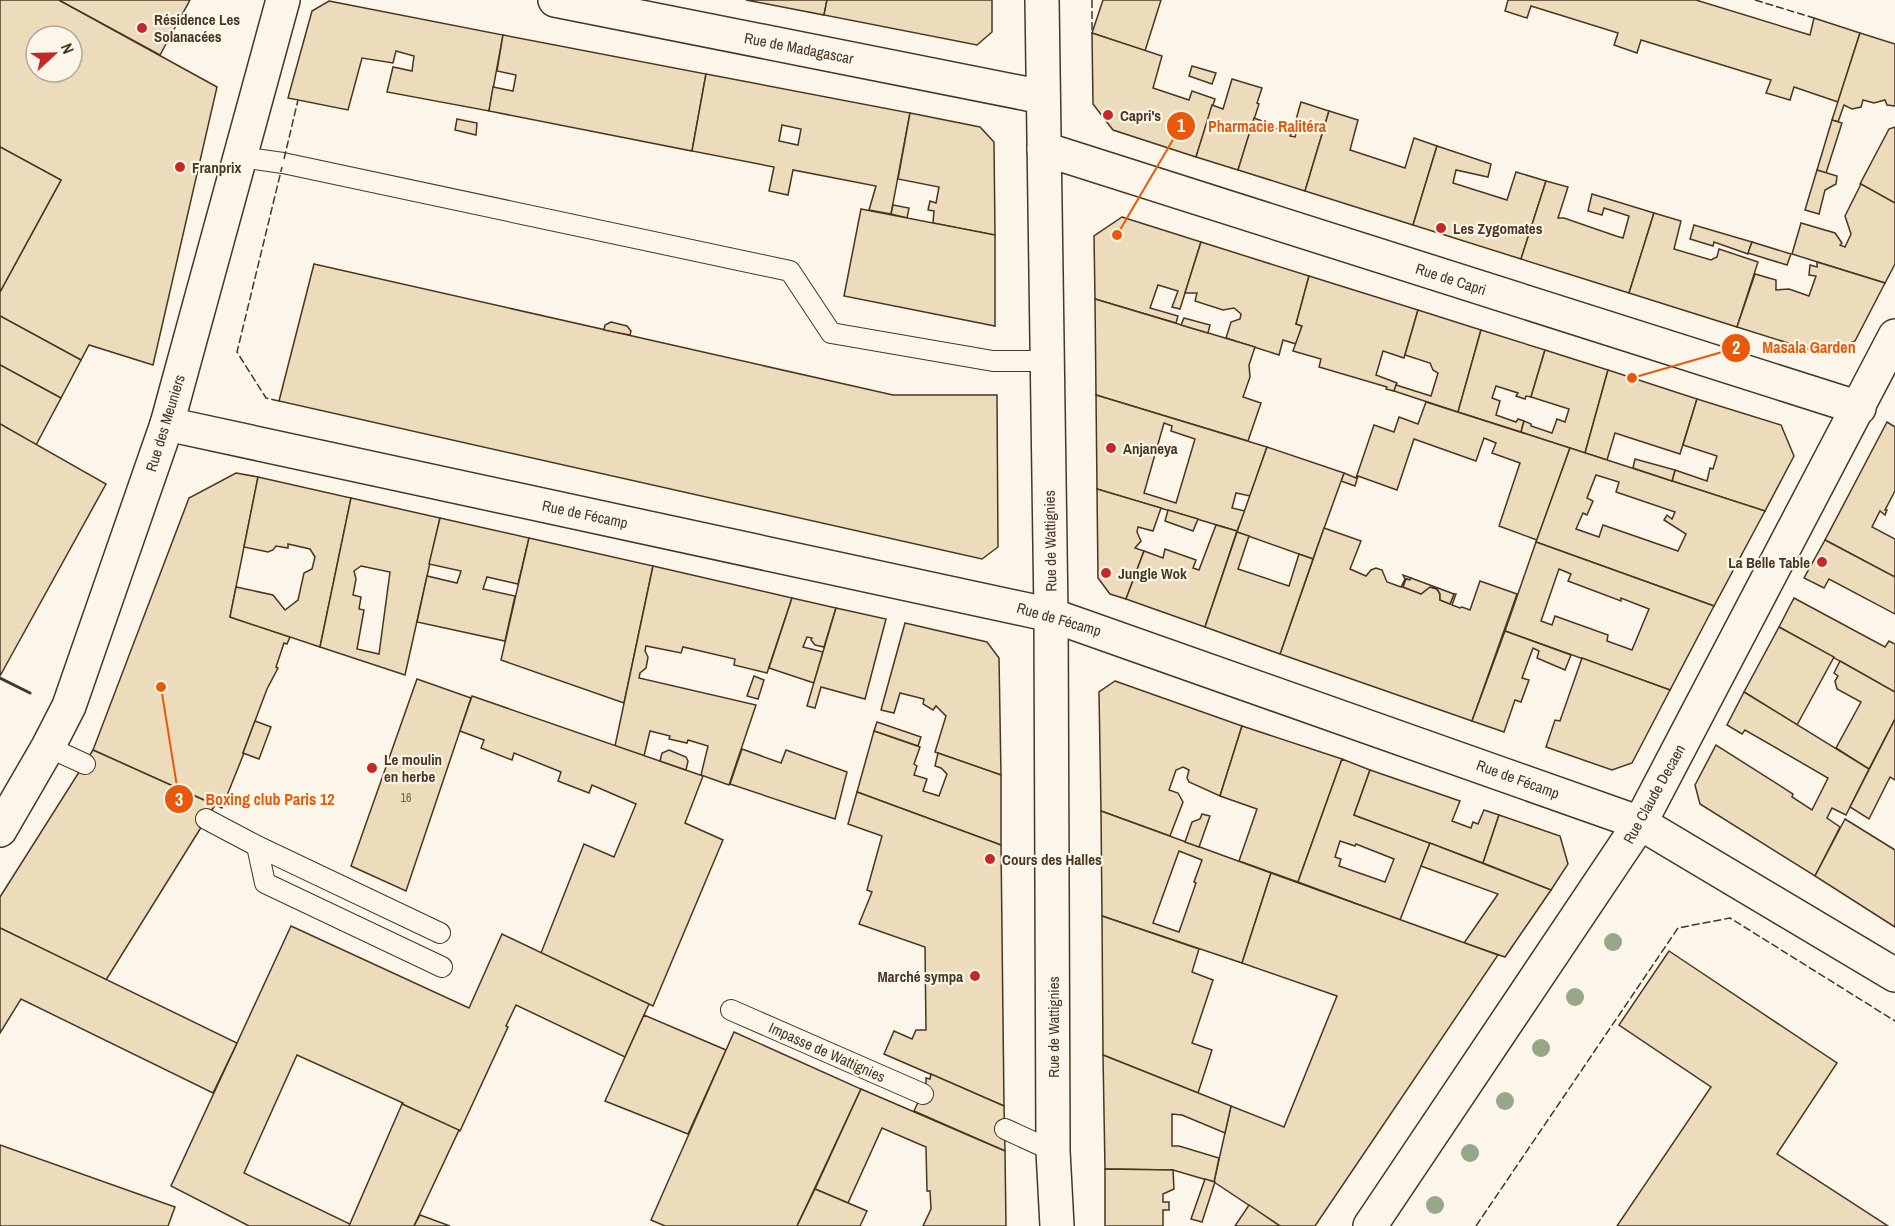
<svg xmlns="http://www.w3.org/2000/svg" width="1895" height="1226" font-family="'Archivo Narrow',sans-serif">
<style>
.building{fill:#ecdcbc;stroke:#4a3520;stroke-width:1.5;fill-rule:evenodd}
.lines{fill:none;stroke-linecap:round;stroke-linejoin:round}
.lane-casing{stroke:#4a3520;stroke-width:22}
.street-casing{stroke:#4a3520;stroke-width:36}
.lane{stroke:#fbf6e9;stroke-width:20}
.street{stroke:#fbf6e9;stroke-width:33}
.fence{stroke:#4a3520;stroke-width:1.5;stroke-dasharray:8 3;stroke-linecap:butt}
.wall{stroke:#4a3520;stroke-width:3}
.tree{fill:#96a887}
.poi-dot{fill:#c62828;stroke:#fbf6e9;stroke-width:2}
.labels{text-anchor:middle;dominant-baseline:central;stroke-width:4.5;stroke-linejoin:round;paint-order:stroke}
.number-label{font-size:12px;fill:#725f47}
.poi-label{font-size:15px;font-weight:bold;fill:#4a3520;stroke:#fbf6e9;text-anchor:start}
.street-label{font-size:15px;fill:#4a3520;stroke:#fbf6e9}
.leader{fill:none;stroke:#e8590c;stroke-width:2}
.callout-dot{fill:#e8590c;stroke:#fbf6e9;stroke-width:2}
.mark-label{font-size:18px;text-anchor:middle;font-weight:bold;fill:#fff}
.callout-label{font-size:16px;text-anchor:middle;font-weight:bold;fill:#e8590c;stroke:#fbf6e9;stroke-width:4.5;stroke-linejoin:round;paint-order:stroke}
</style>
<rect width="100%" height="100%" fill="#fbf6e9"/>
<g class="building">
<path d="M0,0H59L217,87L153,365L89,345L81,360L0,316V292L61,180L0,147ZM36,36H72V72H36Z"/>
<polygon points="59,0 190,0 160,55"/>
<polygon points="746,0 827,0 824,15"/>
<polygon points="827,0 992,0 992,32 977,45 824,15"/>
<polygon points="1103,0 1161,0 1145,51 1092,33"/>
<polygon points="1508,0 1696,0 1810,35 1814,18 1860,33 1838,102 1794,87 1790,100 1766,93 1771,80 1641,40 1637,53 1614,45 1618,33 1531,6 1527,18 1505,11"/>
<polygon points="329,1 503,35 489,111 387,92 393,67 412,71 414,56 396,51 393,63 362,58 348,110 288,98 312,11"/>
<polygon points="1092,33 1162,56 1153,88 1189,100 1192,91 1215,99 1196,157 1113,130 1093,104"/>
<polygon points="1860,33 1895,44 1895,106 1887,105 1885,100 1874,103 1863,100 1861,107 1852,109 1844,105 1838,122 1832,120"/>
<polygon points="503,35 706,74 692,151 489,111 493,87 513,91 516,75 497,71"/>
<polygon points="1192,66 1216,73 1212,84 1189,76"/>
<path d="M706,74L910,113L891,214L869,210L876,186L793,170L788,195L769,191L774,167L692,151ZM782,125L801,129L798,145L779,141Z"/>
<polygon points="1232,79 1262,88 1257,103 1259,104 1238,170 1196,157 1212,105 1223,109"/>
<polygon points="1301,102 1329,111 1305,191 1238,170 1254,118 1265,122 1264,125 1285,131 1291,134 1290,136 1295,137 1299,124 1295,123"/>
<polygon points="1329,111 1358,120 1350,150 1405,168 1414,138 1437,146 1413,225 1305,191"/>
<polygon points="910,113 980,127 994,142 995,235 933,223 934,211 928,210 930,201 936,203 939,187 898,179"/>
<polygon points="457,119 477,123 476,135 455,130"/>
<polygon points="1832,120 1842,123 1826,173 1817,170"/>
<polygon points="1895,127 1895,203 1860,184 1889,129"/>
<polygon points="1437,146 1491,164 1488,177 1456,170 1453,183 1507,200 1516,172 1546,181 1521,259 1413,225"/>
<polygon points="0,147 61,180 0,292"/>
<polygon points="1817,170 1837,176 1836,184 1825,190 1819,214 1805,210"/>
<polygon points="1546,181 1568,187 1558,218 1564,218 1616,236 1623,238 1629,216 1604,208 1602,215 1588,211 1592,194 1654,213 1629,293 1521,259"/>
<polygon points="1861,184 1895,203 1895,264 1885,283 1792,254 1801,223 1835,233 1842,243 1840,245 1845,247 1851,234 1845,216"/>
<polygon points="893,205 909,208 907,218 891,214"/>
<polygon points="861,209 995,235 995,326 844,296"/>
<polygon points="1654,213 1681,221 1674,249 1711,260 1717,257 1719,249 1758,262 1737,327 1629,293"/>
<polygon points="1122,217 1201,242 1180,309 1172,307 1178,291 1158,285 1150,308 1178,316 1176,323 1095,299 1094,236"/>
<polygon points="1694,225 1752,242 1748,254 1714,242 1713,246 1690,239"/>
<polygon points="1201,242 1309,276 1296,324 1302,326 1296,344 1283,340 1279,355 1226,338 1231,322 1240,319 1241,314 1234,308 1223,310 1195,301 1197,293 1185,293"/>
<polygon points="1752,242 1791,254 1787,265 1748,253"/>
<polygon points="1817,262 1885,283 1855,341 1823,354 1737,327 1755,274 1776,280 1776,290 1789,289 1809,296 1816,276 1809,275 1810,265 1817,267"/>
<polygon points="314,264 893,395 997,395 998,547 982,559 279,401"/>
<polygon points="1309,276 1418,310 1404,358 1383,351 1376,375 1397,383 1394,391 1386,389 1387,387 1319,367 1321,359 1293,351 1302,326 1296,324"/>
<polygon points="1095,299 1255,347 1249,365 1250,377 1243,397 1261,403 1248,441 1096,395"/>
<polygon points="1418,310 1481,330 1458,412 1394,391 1396,385 1431,396 1438,373 1433,370 1430,363 1405,355"/>
<polygon points="0,316 81,360 61,398 0,365"/>
<polygon points="1184,318 1210,325 1208,333 1181,325"/>
<polygon points="611,322 627,326 631,331 630,335 604,330 605,325"/>
<polygon points="1481,330 1545,350 1531,397 1526,396 1525,399 1516,396 1518,393 1496,386 1492,398 1500,401 1496,415 1516,422 1518,419 1524,421 1521,432 1458,412"/>
<polygon points="1545,350 1608,370 1585,453 1521,432 1524,421 1531,424 1531,426 1552,433 1557,419 1565,422 1569,409 1531,397"/>
<polygon points="0,365 61,398 36,445 0,424"/>
<polygon points="1608,370 1697,399 1680,454 1615,433 1607,460 1585,453"/>
<path d="M1096,395L1267,447L1250,496L1236,493L1232,508L1245,511L1237,531L1097,489ZM1164,423L1172,426L1171,431L1195,439L1176,503L1144,493Z"/>
<polygon points="1697,399 1781,425 1794,456 1765,511 1672,481 1675,470 1707,481 1710,468 1713,469 1717,456 1683,445"/>
<polygon points="1426,402 1570,448 1537,540 1499,526 1520,463 1492,453 1496,443 1484,438 1476,461 1414,439 1397,490 1358,476 1355,486 1341,481 1344,473 1356,478 1374,425 1394,432 1399,417 1418,424"/>
<polygon points="1887,422 1895,427 1895,491 1885,510 1887,510 1885,515 1880,511 1872,527 1895,539 1895,577 1825,540"/>
<polygon points="0,424 106,484 0,676"/>
<polygon points="1267,447 1344,473 1313,559 1237,532"/>
<path d="M1570,448L1765,511L1714,606L1536,542ZM1596,475L1619,482L1616,492L1675,512L1672,519L1667,515L1664,520L1686,534L1678,551L1603,525L1599,537L1576,529L1583,513L1587,515L1593,501L1587,498Z"/>
<polygon points="1635,459 1675,470 1672,481 1633,468"/>
<polygon points="236,473 258,477 230,617 290,637 287,644 284,643 276,667 278,668 267,689 243,753 244,753 222,808 93,750 189,498"/>
<polygon points="258,477 351,498 320,647 230,617 236,587 273,595 285,610 298,600 304,573 312,569 315,557 310,549 288,544 288,548 276,546 273,550 268,552 244,547"/>
<polygon points="1097,489 1161,508 1153,531 1138,527 1137,532 1141,541 1135,548 1144,551 1126,599 1110,594 1098,578"/>
<path d="M351,498L440,518L405,675L320,647ZM361,566L390,572L379,654L357,649L364,610L359,609L361,597L353,595L356,579L354,571Z"/>
<polygon points="1168,510 1198,519 1193,531 1165,521"/>
<polygon points="440,518 529,538 518,584 487,577 483,589 515,596 505,641 417,622 427,576 457,583 461,571 429,564"/>
<polygon points="1216,525 1237,531 1205,627 1126,599 1144,551 1163,558 1165,549 1196,560 1193,568 1199,570"/>
<polygon points="1324,528 1361,541 1350,569 1366,576 1371,570 1376,568 1382,570 1387,582 1401,587 1405,579 1403,575 1411,578 1410,580 1406,579 1403,587 1421,594 1430,587 1437,589 1440,594 1440,600 1450,604 1454,594 1456,594 1452,605 1460,608 1462,607 1470,610 1480,581 1517,594 1472,721 1280,654"/>
<polygon points="1237,532 1249,536 1238,569 1289,586 1299,554 1313,559 1280,654 1205,627"/>
<polygon points="529,538 653,566 624,703 501,660"/>
<polygon points="1825,540 1895,577 1895,614 1829,579 1824,588 1804,578"/>
<path d="M1536,542L1714,606L1670,690L1505,631ZM1559,569L1571,574L1568,581L1621,601V598L1649,609L1632,650L1607,641L1608,635L1555,616L1552,625L1541,621Z"/>
<polygon points="653,566 792,598 767,673 734,665 735,659 683,647 681,653 646,646 645,651 648,657 646,668 640,673 639,678 756,705 729,785 701,775 708,746 688,740 687,743 669,739 670,736 650,731 644,756 615,746"/>
<polygon points="1411,578 1454,594 1450,604 1440,600 1440,594 1437,589 1430,587 1421,594 1403,587 1406,579 1410,580"/>
<polygon points="792,598 836,608 824,647 815,645 811,640 812,638 807,637 803,647 823,652 814,683 769,668"/>
<polygon points="1794,598 1885,647 1889,641 1895,644 1895,692 1779,627"/>
<polygon points="836,608 886,619 865,699 821,687 815,708 807,706"/>
<polygon points="905,623 987,642 999,658 1001,775 935,752 946,716 936,706 933,710 923,704 924,699 900,693 894,713 881,710"/>
<polygon points="1779,627 1834,657 1797,725 1744,692"/>
<polygon points="1505,631 1571,655 1565,670 1537,658 1539,651 1533,648 1522,678 1529,680 1521,702 1515,700 1504,732 1472,721"/>
<polygon points="1582,658 1670,690 1632,763 1612,770 1546,747 1555,720 1560,721"/>
<polygon points="1840,661 1895,692 1895,719 1869,769 1836,748 1861,702 1837,689 1835,681 1838,676 1834,673"/>
<polygon points="754,676 764,680 758,699 747,696"/>
<polygon points="417,679 471,698 406,891 351,866"/>
<polygon points="1115,681 1242,726 1220,796 1189,782 1187,778 1189,770 1183,767 1176,770 1169,790 1178,793 1183,802 1170,836 1101,811 1099,692"/>
<polygon points="1744,692 1869,769 1846,815 1832,808 1827,818 1840,827 1815,876 1700,804 1695,785 1716,745 1793,794 1792,797 1812,810 1828,778 1745,730 1742,734 1727,725"/>
<polygon points="472,696 703,776 685,823 723,840 653,1006 541,953 584,844 614,857 636,804 592,785 589,793 558,781 561,772 514,753 512,760 481,748 484,740 460,731"/>
<polygon points="1895,719 1895,780 1890,777 1869,819 1850,807"/>
<polygon points="255,721 271,727 259,759 243,753"/>
<polygon points="877,722 921,737 918,746 874,731"/>
<polygon points="1242,726 1342,759 1298,882 1239,861 1257,809 1220,796"/>
<polygon points="874,731 920,747 914,764 917,766 914,775 927,779 923,791 939,796 947,774 941,768 935,766 938,753 1001,775 1001,845 857,792"/>
<polygon points="742,749 781,763 786,750 847,772 835,819 730,784"/>
<polygon points="93,750 215,805 106,980 0,928 0,897"/>
<polygon points="669,750 686,757 688,761 686,770 660,761 662,753"/>
<path d="M1342,759L1370,770L1354,815L1430,843L1400,920L1298,882ZM1340,841L1355,846L1356,844L1394,859L1385,882L1339,866L1341,859L1335,857Z"/>
<polygon points="1370,770 1460,801 1452,821 1471,828 1473,822 1478,824 1484,810 1499,815 1483,863 1354,815"/>
<polygon points="857,792 1001,845 1004,1106 884,1054 894,1031 912,1039 916,1030 926,1030 925,947 859,924 872,892 867,890 882,836 848,824"/>
<path d="M1101,811L1271,873L1242,963L1102,916ZM1179,851L1202,860L1194,882L1196,883L1179,932L1153,923Z"/>
<polygon points="1202,814 1210,816 1199,847 1185,842 1192,822 1200,819"/>
<polygon points="1499,815 1560,836 1568,864 1551,890 1483,863"/>
<polygon points="1845,819 1895,850 1895,927 1815,876"/>
<polygon points="1430,843 1551,890 1505,957 1464,943 1498,894 1421,866"/>
<polygon points="1271,873 1498,955 1315,1226 1280,1226 1214,1182 1231,1106 1284,1127 1337,996 1242,963"/>
<polygon points="1102,916 1199,949 1192,972 1213,980 1192,1043 1212,1050 1198,1093 1103,1055"/>
<polygon points="291,926 469,1008 502,934 649,1004 625,1057 516,1005 506,1026 508,1027 460,1131 402,1104 403,1103 297,1055 244,1173 350,1224 349,1226 249,1226 171,1186"/>
<polygon points="0,928 237,1043 213,1093 21,999 0,1033"/>
<polygon points="1669,951 1837,1063 1777,1154 1888,1226 1617,1226 1711,1087 1619,1025"/>
<polygon points="644,1015 726,1050 688,1134 605,1101"/>
<polygon points="734,1032 861,1089 797,1226 665,1226 651,1220"/>
<polygon points="1103,1055 1231,1106 1225,1133 1182,1115 1172,1114 1172,1146 1179,1146 1219,1158 1214,1182 1173,1170 1105,1169"/>
<polygon points="931,1074 1004,1106 1005,1151 914,1111 926,1085 926,1078 930,1079"/>
<polygon points="861,1089 1005,1151 1006,1226 923,1226 931,1209 930,1191 927,1191 926,1147 882,1128 848,1203 815,1189"/>
<polygon points="402,1104 459,1130 414,1226 349,1226"/>
<polygon points="0,1145 175,1207 168,1226 0,1226"/>
<polygon points="1105,1169 1173,1170 1174,1189 1163,1194 1163,1202 1169,1202 1169,1210 1163,1210 1163,1226 1105,1226"/>
<polygon points="1205,1179 1215,1182 1202,1222 1191,1219"/>
<polygon points="815,1189 867,1211 860,1226 797,1226"/>
<polygon points="1249,1205 1280,1226 1235,1226"/>
<polygon points="420,1215 450,1226 414,1226"/>
</g>
<g class="lines">
<g class="lane-casing">
<g id="lane">
<polyline points="240,157 283,163 790,271 831,333 993,361 1047,361"/>
<polyline points="48,747 85,764"/>
<polyline points="206,819 257,846 440,933"/>
<polyline points="257,846 265,883 442,967"/>
<polyline points="731,1010 923,1094"/>
<polyline points="1005,1129 1053,1151"/>
</g>
</g>
<g class="street-casing">
<g id="street">
<polyline points="555,0 1043,97"/>
<polyline points="1042,0 1051,615 1053,1151 1057,1226"/>
<polyline points="1044,149 1859,408"/>
<polyline points="167,424 1051,615 1640,823 1895,975"/>
<polyline points="0,830 48,747 69,706 167,424 283,0"/>
<polyline points="1370,1226 1640,823 1895,336"/>
</g>
</g>
<use href="#lane" class="lane"/>
<use href="#street" class="street"/>
<g class="fence">
<polyline points="1092,0 1092,32"/>
<polyline points="1755,0 1814,18"/>
<polyline points="284,159 298,100"/>
<polyline points="279,401 266,398 237,352 282,167"/>
<polyline points="1476,1226 1678,928 1730,918 1895,1021"/>
</g>
<polyline class="wall" points="0,678 30,693"/>
</g>
<g class="tree">
<circle cx="1613" cy="942" r="9"/>
<circle cx="1575" cy="997" r="9"/>
<circle cx="1541" cy="1048" r="9"/>
<circle cx="1505" cy="1101" r="9"/>
<circle cx="1470" cy="1153" r="9"/>
<circle cx="1435" cy="1205" r="9"/>
</g>
<g class="poi-dot">
<circle cx="142" cy="28" r="6"/>
<circle cx="1108" cy="115" r="6"/>
<circle cx="180" cy="167" r="6"/>
<circle cx="1441" cy="228" r="6"/>
<circle cx="1111" cy="448" r="6"/>
<circle cx="1822" cy="562" r="6"/>
<circle cx="1106" cy="573" r="6"/>
<circle cx="372" cy="768" r="6"/>
<circle cx="990" cy="859" r="6"/>
<circle cx="975" cy="976" r="6"/>
</g>
<g class="labels">
<g class="number-label">
<text x="406" y="798">16</text>
</g>
<g class="poi-label">
<text x="154" y="19">Résidence Les<tspan x="154" dy="17">Solanacées</tspan></text>
<text x="1120" y="115">Capri's</text>
<text x="192" y="167">Franprix</text>
<text x="1453" y="228">Les Zygomates</text>
<text x="1123" y="448">Anjaneya</text>
<text x="1810" y="562" text-anchor="end">La Belle Table</text>
<text x="1118" y="573">Jungle Wok</text>
<text x="384" y="759">Le moulin<tspan x="384" dy="17">en herbe</tspan></text>
<text x="1002" y="859">Cours des Halles</text>
<text x="963" y="976" text-anchor="end">Marché sympa</text>
</g>
<g class="street-label">
<text transform="translate(799 48) rotate(11)">Rue de Madagascar</text>
<text transform="translate(1451 279) rotate(18)">Rue de Capri</text>
<text transform="translate(165 423) rotate(-73)">Rue des Meuniers</text>
<text transform="translate(585 514) rotate(12)">Rue de Fécamp</text>
<text transform="translate(1050 541) rotate(-91)">Rue de Wattignies</text>
<text transform="translate(1059 619) rotate(16)">Rue de Fécamp</text>
<text transform="translate(1518 779) rotate(20)">Rue de Fécamp</text>
<text transform="translate(1654 794) rotate(-61)">Rue Claude Decaen</text>
<text transform="translate(1053 1027) rotate(-90)">Rue de Wattignies</text>
<text transform="translate(827 1052) rotate(24)">Impasse de Wattignies</text>
</g>
</g>
<path class="leader" d="M1117 235L1181 126M1632 378L1736 348M161 687L179 799"/>
<g class="callout-dot">
<circle cx="1117" cy="235" r="6"/>
<circle cx="1632" cy="378" r="6"/>
<circle cx="161" cy="687" r="6"/>
<circle cx="1181" cy="126" r="15"/>
<circle cx="1736" cy="348" r="15"/>
<circle cx="179" cy="799" r="15"/>
</g>
<g class="mark-label">
<text x="1181" y="132">1</text>
<text x="1736" y="354">2</text>
<text x="179" y="806">3</text>
</g>
<g class="callout-label">
<text x="1267" y="132">Pharmacie Ralitéra</text>
<text x="1809" y="353">Masala Garden</text>
<text x="270" y="805">Boxing club Paris 12</text>
</g>
<g transform="translate(54 54) rotate(68)"><circle r="28" fill="#fbf6e9" stroke="#b4a999" stroke-width="1.5"/>
<path d="M0-4.5L10 22L0 15L-10 22Z" fill="#c62828"/>
<text y="-9" font-size="16" font-weight="bold" text-anchor="middle" fill="#4a3520">N</text>
</g>
</svg>
